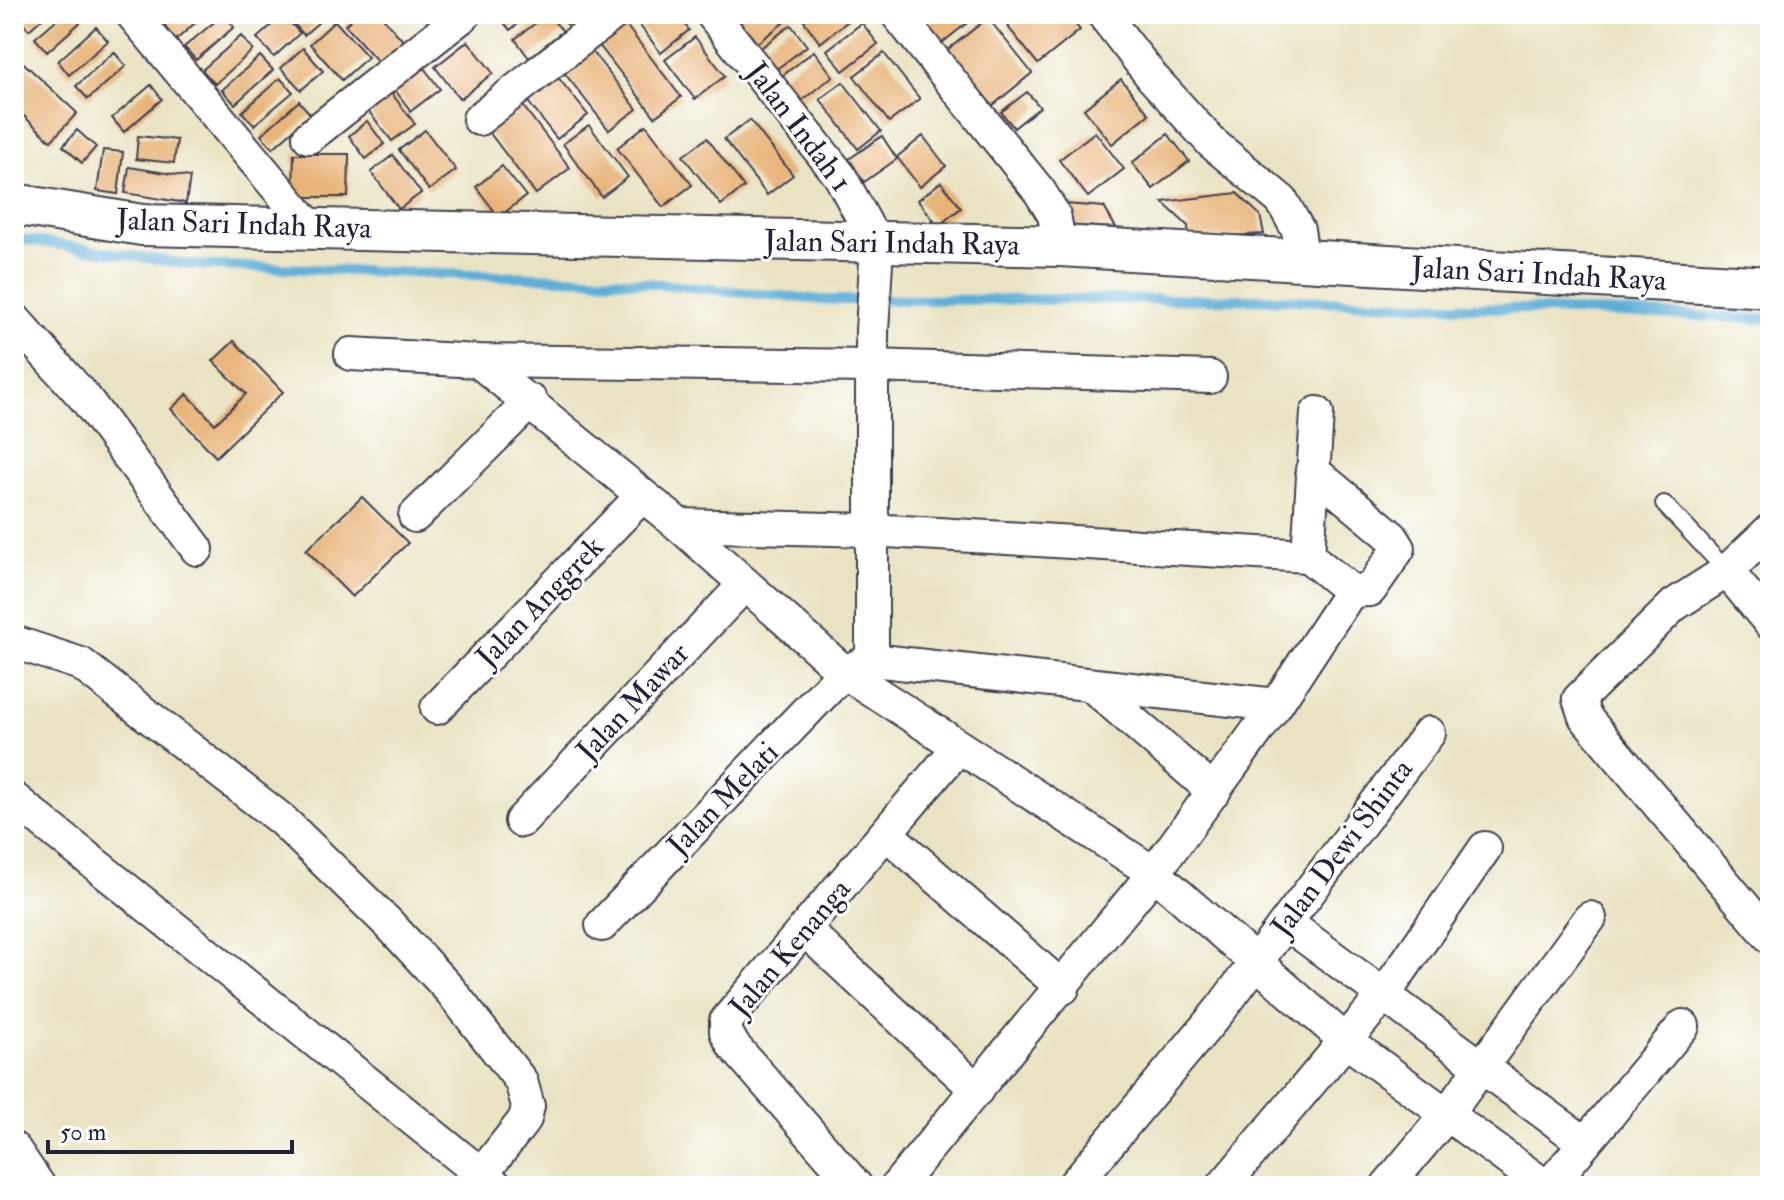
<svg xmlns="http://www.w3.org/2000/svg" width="1784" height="1200" font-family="'IM FELL Double Pica',serif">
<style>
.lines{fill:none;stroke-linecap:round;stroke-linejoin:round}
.stream{stroke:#5dafd8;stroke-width:10}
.building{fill:#e8b479}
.service-casing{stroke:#403f4f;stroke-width:20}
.minor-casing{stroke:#403f4f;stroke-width:36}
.tertiary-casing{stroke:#403f4f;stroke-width:44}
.service{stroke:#fff;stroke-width:16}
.minor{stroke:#fff;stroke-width:32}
.tertiary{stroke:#fff;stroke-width:40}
.labels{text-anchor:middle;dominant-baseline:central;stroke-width:6;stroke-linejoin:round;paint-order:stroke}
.street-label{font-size:30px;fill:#22223b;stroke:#fff}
</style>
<rect width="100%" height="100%" fill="#fff"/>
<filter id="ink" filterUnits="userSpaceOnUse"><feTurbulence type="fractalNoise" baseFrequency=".0125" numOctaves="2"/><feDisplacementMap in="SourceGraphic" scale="16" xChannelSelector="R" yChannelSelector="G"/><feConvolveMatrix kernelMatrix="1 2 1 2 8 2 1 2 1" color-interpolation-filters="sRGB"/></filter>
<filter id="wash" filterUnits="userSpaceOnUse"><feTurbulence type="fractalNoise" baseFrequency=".006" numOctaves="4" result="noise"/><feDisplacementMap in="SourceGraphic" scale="32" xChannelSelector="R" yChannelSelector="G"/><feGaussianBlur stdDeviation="1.8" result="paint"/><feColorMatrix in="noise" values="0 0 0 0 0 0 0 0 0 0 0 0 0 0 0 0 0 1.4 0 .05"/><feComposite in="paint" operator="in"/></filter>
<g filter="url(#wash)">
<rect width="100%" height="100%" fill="#eae3c3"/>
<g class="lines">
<polyline class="stream" points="14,238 193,265 617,280 823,300 1271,299 1770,319"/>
</g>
<g id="blocks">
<g class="building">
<polygon points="19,14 47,14 29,30 16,16"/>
<polygon points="63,14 82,14 85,18 47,52 35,38"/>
<polygon points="178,14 205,14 175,41 163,27"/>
<polygon points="224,14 234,27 196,60 184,47"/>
<polygon points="285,14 328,14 304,35"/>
<polygon points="357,14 380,14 404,42 380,64 345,25"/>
<polygon points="497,14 531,14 510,30"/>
<polygon points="547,14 563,31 529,58 515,39"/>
<polygon points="559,14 588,14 570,28"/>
<polygon points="631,14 677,14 689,30 661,53"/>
<polygon points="743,14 795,14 757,43 737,18"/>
<polygon points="812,14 857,14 820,43 804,21"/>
<polygon points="942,14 960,14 967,23 938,46 924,29"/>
<polygon points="1024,14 1067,14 1080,30 1038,64 1008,27"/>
<polygon points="283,15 300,33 274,57 257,38"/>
<polygon points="988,18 1032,73 986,111 941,55"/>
<polygon points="622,20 681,97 655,117 595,40"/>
<polygon points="335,21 368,57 342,80 310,44"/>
<polygon points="862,23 878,44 843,71 827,50"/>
<polygon points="791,25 807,46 766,77 750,56"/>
<polygon points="96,27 108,41 69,75 58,61"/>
<polygon points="241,36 253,50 215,84 202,70"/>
<polygon points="695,37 725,76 695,99 665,60"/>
<polygon points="468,41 493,73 460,99 435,67"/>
<polygon points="303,48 323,71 301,90 281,68"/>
<polygon points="591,50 637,109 609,130 563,71"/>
<polygon points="814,51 833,76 791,109 772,84"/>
<polygon points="114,52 126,66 88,99 76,86"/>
<polygon points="884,53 920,99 889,122 854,76"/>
<polygon points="14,54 77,113 51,141 14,107"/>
<polygon points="260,56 273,70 235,104 222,90"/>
<polygon points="424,68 440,89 411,111 395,90"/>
<polygon points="557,76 588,115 557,139 526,99"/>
<polygon points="280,78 293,92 254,125 242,112"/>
<polygon points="1121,79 1149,114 1112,144 1084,109"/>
<polygon points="843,82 881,131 858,149 820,99"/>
<polygon points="151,85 162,99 124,132 112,118"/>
<polygon points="389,90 415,124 392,141 366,108"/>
<polygon points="1027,92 1040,107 1014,128 1001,112"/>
<polygon points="299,101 311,115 273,148 261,135"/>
<polygon points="520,102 570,168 536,194 486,128"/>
<polygon points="750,120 793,175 767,195 724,139"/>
<polygon points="367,121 384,144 366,159 349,136"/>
<polygon points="589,125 628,177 602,197 563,144"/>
<polygon points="646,125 692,185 663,207 617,148"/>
<polygon points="77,130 96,147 82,163 63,146"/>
<polygon points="425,130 456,170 429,190 399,150"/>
<polygon points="1095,132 1124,169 1088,197 1059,160"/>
<polygon points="1168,134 1189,161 1153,189 1132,163"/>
<polygon points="138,136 177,140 174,163 136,159"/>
<polygon points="882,136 897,159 864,182 849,159"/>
<polygon points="923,136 946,166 920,187 897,157"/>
<polygon points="707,138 744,187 721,205 683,156"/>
<polygon points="103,150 123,152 118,194 97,191"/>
<polygon points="294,154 349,154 348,197 293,197"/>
<polygon points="393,155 421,193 399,209 371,172"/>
<polygon points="502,166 526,196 499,217 476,187"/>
<polygon points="129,167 190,177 186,203 125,193"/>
<polygon points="941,182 961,208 938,226 918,200"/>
<polygon points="1237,193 1260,215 1264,234 1189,238 1188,226 1162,202"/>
<polygon points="1065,204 1104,207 1116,228 1064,225"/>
<polygon points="234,341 283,392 216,457 171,409 187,394 215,424 246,394 213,361"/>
<polygon points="362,497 408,543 352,597 306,550"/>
</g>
</g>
</g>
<g filter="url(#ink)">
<use href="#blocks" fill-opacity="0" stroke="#403f4f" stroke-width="2"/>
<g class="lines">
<g class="service-casing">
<polyline id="service" points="1664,504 1727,571"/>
</g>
<g class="minor-casing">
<g id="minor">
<polyline points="132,14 310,227"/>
<polyline points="712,14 840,176 877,245 872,331 872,660"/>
<polyline points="897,14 1040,192 1054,215 1060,246"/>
<polyline points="1103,14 1152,77 1212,143 1282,201 1298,230 1303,262"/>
<polyline points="479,119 613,14"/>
<polyline points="309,137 465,14"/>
<polyline points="14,319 85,398 197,549"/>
<polyline points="351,354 478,361 872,366 1210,377"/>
<polyline points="478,361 679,525 844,672 1154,873 1346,1041 1545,1186"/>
<polyline points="1312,470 1392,537 1399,548 1370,590 1351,591"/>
<polyline points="415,516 531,401"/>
<polyline points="679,525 870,530 1308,556 1351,591 1276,705 1154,873 897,1186"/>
<polyline points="1770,530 1727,571 1674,605 1579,699 1585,717 1770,937"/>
<polyline points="1308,556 1317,413"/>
<polyline points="1727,571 1770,623"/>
<polyline points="14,642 81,664 282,820 389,924 450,990 521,1081 528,1106 525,1119 482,1174"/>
<polyline points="1091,685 1214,792"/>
<polyline points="437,708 642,496"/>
<polyline points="14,799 496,1186"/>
<polyline points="521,821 745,584"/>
<polyline points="887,834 1063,988"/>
<polyline points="1286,923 1585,1143"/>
<polyline points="602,925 844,672 872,660 1276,705"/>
<polyline points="804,929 977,1090"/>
<polyline points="14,1149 39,1186"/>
<polyline points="856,1186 733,1045 726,1032 726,1021 958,748"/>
<polyline points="1073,1186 1220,1010 1429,733"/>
<polyline points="1223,1186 1384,995 1485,848"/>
<polyline points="1387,1186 1448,1113 1590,918"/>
<polyline points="1549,1186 1683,1026"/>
</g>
</g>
<g class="tertiary-casing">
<polyline id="tertiary" points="14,204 142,225 1060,246 1770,287"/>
</g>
<use href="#service" class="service"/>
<use href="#minor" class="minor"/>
<use href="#tertiary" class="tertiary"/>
</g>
</g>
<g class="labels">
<g class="street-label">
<text transform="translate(799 127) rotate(53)">Jalan Indah 1</text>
<text transform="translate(244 224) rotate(2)">Jalan Sari Indah Raya</text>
<text transform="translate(892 243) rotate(1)">Jalan Sari Indah Raya</text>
<text transform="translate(1539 274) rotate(3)">Jalan Sari Indah Raya</text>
<text transform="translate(540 602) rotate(-46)">Jalan Anggrek</text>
<text transform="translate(633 702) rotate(-47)">Jalan Mawar</text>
<text transform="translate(723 799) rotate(-46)">Jalan Melati</text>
<text transform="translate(1342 848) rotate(-53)">Jalan Dewi Shinta</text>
<text transform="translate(790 948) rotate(-50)">Jalan Kenanga</text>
</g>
</g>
<rect width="1784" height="1200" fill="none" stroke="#fff" stroke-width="48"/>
<path d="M48 1140v12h244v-12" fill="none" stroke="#22223b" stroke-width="4"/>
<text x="60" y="1140" font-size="24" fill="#22223b" stroke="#ffffff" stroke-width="6" paint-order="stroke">50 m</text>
</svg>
